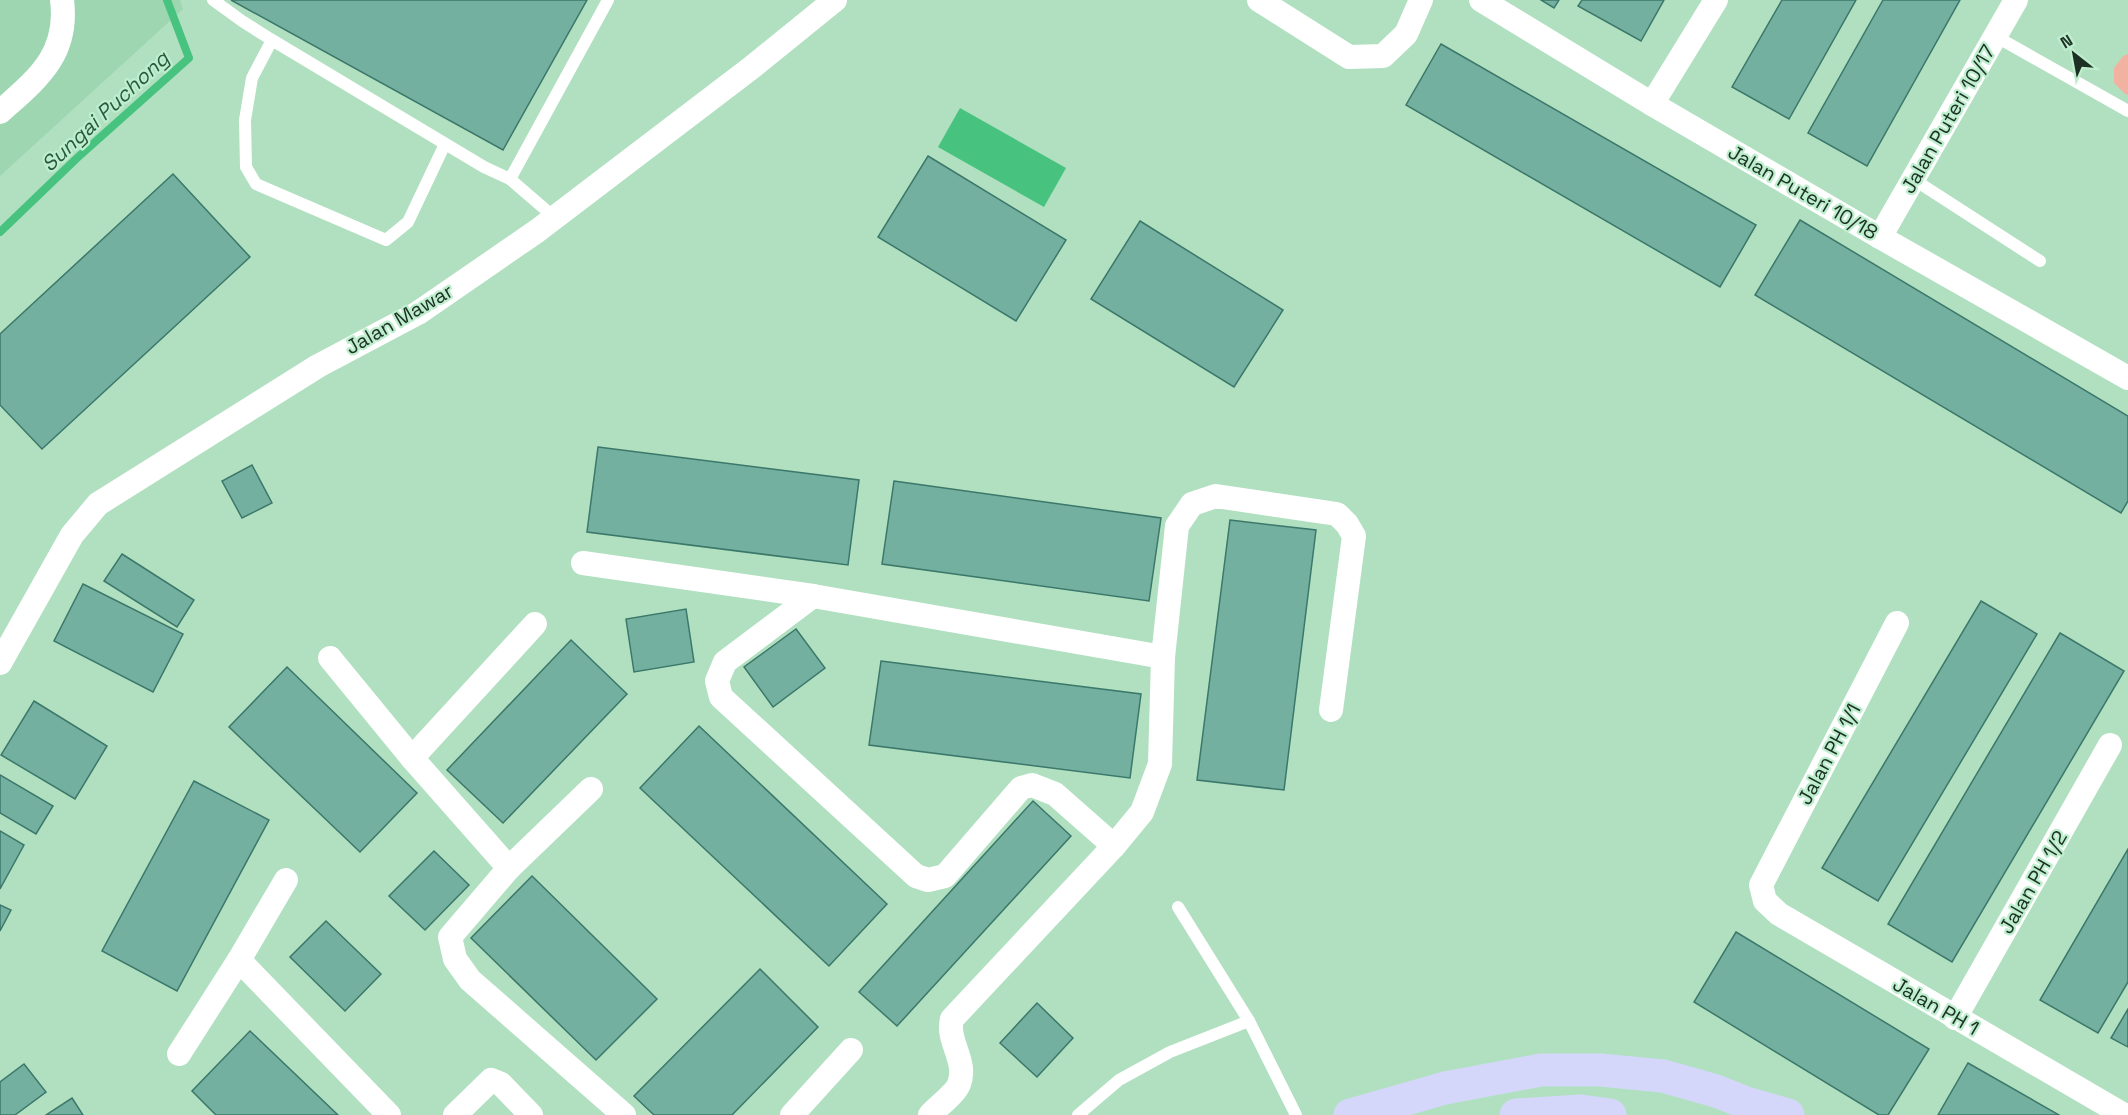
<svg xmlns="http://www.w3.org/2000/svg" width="2128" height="1115" font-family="'Space Grotesk',sans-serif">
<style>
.built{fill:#9ed6b2}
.green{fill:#f2b2a1}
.water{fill:#47c37f}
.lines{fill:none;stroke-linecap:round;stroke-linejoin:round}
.stream{stroke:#47c37f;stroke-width:8}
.building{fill:#73b0a0;stroke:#3c786a;stroke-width:1.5}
.lane{stroke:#fff;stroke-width:12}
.street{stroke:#fff;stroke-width:24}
.secondary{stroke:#d4d7f9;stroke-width:33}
.labels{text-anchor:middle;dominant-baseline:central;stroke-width:4.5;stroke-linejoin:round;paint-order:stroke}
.street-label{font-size:20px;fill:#1d3024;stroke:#bdeecd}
.water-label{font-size:21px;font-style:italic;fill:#29593c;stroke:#bdeecd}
</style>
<rect width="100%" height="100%" fill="#b0e0c0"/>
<polygon class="built" points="0,0 180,0 183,9 0,176"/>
<polygon class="green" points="2128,54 2128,95 2125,94 2114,83 2114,68 2123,56"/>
<polygon class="water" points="960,108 1066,168 1044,207 938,147"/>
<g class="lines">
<polyline class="stream" points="0,232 77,158 189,58 167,0"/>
</g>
<g class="building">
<polygon points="231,0 587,0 503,150"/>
<polygon points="1541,0 1559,0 1554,8"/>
<polygon points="1582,0 1664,0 1641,41 1578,6"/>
<polygon points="1782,0 1856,0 1789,119 1732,87"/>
<polygon points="1883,0 1960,0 1867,166 1808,133"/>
<polygon points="1441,44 1756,225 1720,287 1406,105"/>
<polygon points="928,156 1066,240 1016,321 878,237"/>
<polygon points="173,174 250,257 42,449 0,405 0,334"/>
<polygon points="1800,220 2128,416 2128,501 2121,513 1755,295"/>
<polygon points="1140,221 1283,310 1234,387 1091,299"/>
<polygon points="598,447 859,480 848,565 587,532"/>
<polygon points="252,465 272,503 242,518 222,481"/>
<polygon points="894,481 1161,518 1149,601 882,564"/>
<polygon points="1230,520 1316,530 1284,790 1197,780"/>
<polygon points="122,554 194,600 177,627 104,581"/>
<polygon points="83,584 183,634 153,692 54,641"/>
<polygon points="1981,601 2037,634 1878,901 1822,868"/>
<polygon points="686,609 694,662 634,672 626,619"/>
<polygon points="796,629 825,668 773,707 744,667"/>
<polygon points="2060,633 2124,671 1952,962 1888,924"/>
<polygon points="571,640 627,694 503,823 447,770"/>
<polygon points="881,661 1141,694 1130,778 869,745"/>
<polygon points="287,667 417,793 360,852 229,727"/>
<polygon points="34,701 107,746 75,799 1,755"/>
<polygon points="699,726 887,904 829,966 640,788"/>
<polygon points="0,775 53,806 36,834 0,813"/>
<polygon points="194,781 269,820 177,991 102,951"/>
<polygon points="1033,801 1071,836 897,1026 859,992"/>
<polygon points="0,831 24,845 0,889"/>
<polygon points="2128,849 2128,982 2098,1033 2040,1000"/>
<polygon points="434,851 469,885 425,930 389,896"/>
<polygon points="532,876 657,999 596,1060 471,938"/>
<polygon points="0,905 11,910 0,931"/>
<polygon points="326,921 381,974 345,1011 290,957"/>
<polygon points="1736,932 1929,1049 1888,1115 1879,1115 1694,1002"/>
<polygon points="760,969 818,1027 732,1115 654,1115 634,1096"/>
<polygon points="1037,1003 1073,1038 1037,1077 1000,1043"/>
<polygon points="2128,1009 2128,1047 2111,1038"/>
<polygon points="250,1031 338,1115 216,1115 192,1091"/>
<polygon points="1968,1063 2059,1115 1938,1115"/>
<polygon points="24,1064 46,1092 15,1115 0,1115 0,1082"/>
<polygon points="72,1098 83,1115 46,1115"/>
</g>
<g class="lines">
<g class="lane">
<polyline points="213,0 242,21 272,40 484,167 510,179 608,0"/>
<polyline points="1995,36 2128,111"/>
<polyline points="272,40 252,78 245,120 246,167 256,184 386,240 408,222 445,144"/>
<polyline points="510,179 554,217"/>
<polyline points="1913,179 2040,261"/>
<polyline points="1178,907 1249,1021 1296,1115"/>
<polyline points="1078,1115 1119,1080 1170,1052 1249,1021"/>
</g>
<g class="street">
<polyline points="1259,0 1349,57 1383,56 1406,34 1421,0"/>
<polyline points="1481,0 1652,104 1880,237 2128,378"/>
<polyline points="1652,104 1716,0"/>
<path d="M0,112C37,79 69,55 62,0"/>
<polyline points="1880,237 2016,0"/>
<polyline points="583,563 813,596 1163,657"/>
<polyline points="813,596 725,662 717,681 721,697 916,876 928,880 945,876 1021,788 1032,785 1055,794 1114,846"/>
<polyline points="1897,623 1761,885 1765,901 1779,914 2124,1115"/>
<polyline points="330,658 412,758 509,868"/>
<polyline points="0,663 72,535 98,504 318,366 418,313 537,231 751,68 835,0"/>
<polyline points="412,758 535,624"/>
<polyline points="591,789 509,868 450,937 455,959 470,980 624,1115"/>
<polyline points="239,960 389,1115"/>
<polyline points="1955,1018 2110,745"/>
<polyline points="179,1054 239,960 286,880"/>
<polyline points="455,1115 491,1080 501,1084 531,1115"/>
<polyline points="792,1115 851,1050"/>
<path d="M930,1115C937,1107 956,1093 959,1084C968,1061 946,1041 952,1019L1114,846L1142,812L1160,764L1163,657L1177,526L1192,504L1216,496L1337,514L1347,524L1354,536L1331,710"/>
</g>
<g class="secondary">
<polyline points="1350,1115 1445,1088 1541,1070 1600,1070 1663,1076 1716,1091 1749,1104 1788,1115"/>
<polyline points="1516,1115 1581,1111 1610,1115"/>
</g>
</g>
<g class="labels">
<g class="street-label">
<text transform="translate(1948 119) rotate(-60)">Jalan Puteri 10/17</text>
<text transform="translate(1803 192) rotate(30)">Jalan Puteri 10/18</text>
<text transform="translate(399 319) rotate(-30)">Jalan Mawar</text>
<text transform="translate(1829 754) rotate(-62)">Jalan PH 1/1</text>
<text transform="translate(2033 882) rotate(-60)">Jalan PH 1/2</text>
<text transform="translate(1936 1006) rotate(30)">Jalan PH 1</text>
</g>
<g class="water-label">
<text transform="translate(105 111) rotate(-43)">Sungai Puchong</text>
</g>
</g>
<g transform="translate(2074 54) rotate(329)" stroke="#bdeecd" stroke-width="4.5" paint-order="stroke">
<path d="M0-4.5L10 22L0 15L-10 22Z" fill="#1d3024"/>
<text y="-9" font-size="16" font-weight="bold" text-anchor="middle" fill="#1d3024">N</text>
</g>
</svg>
